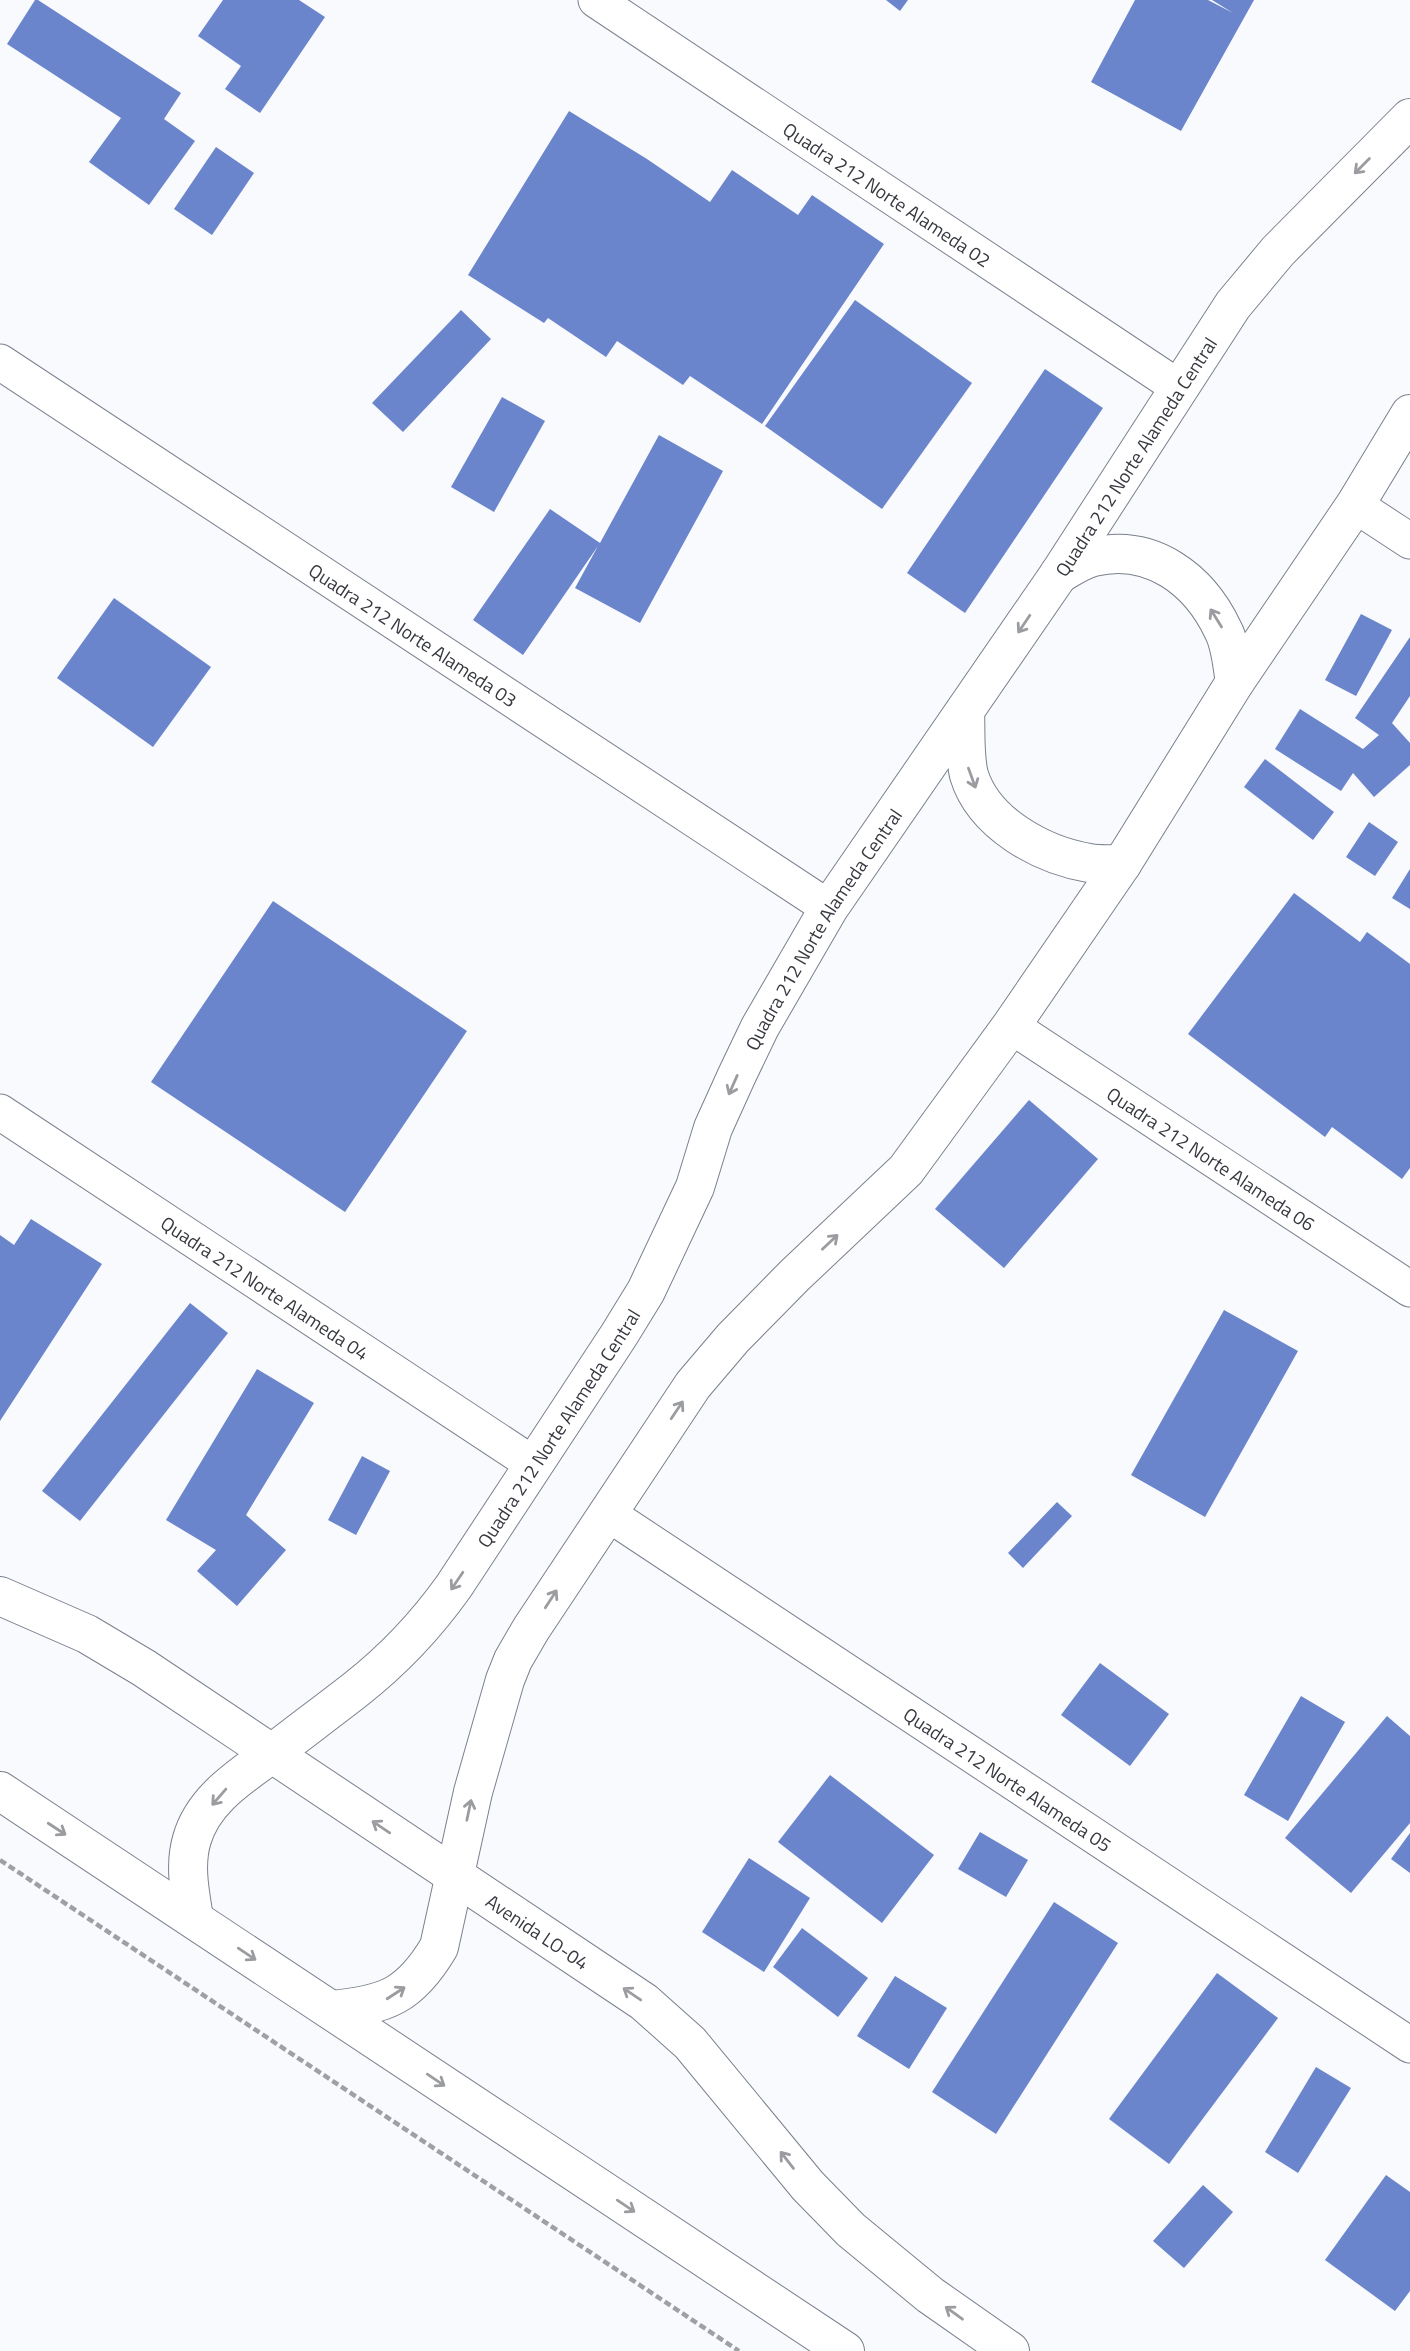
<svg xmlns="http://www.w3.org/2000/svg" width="1410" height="2351" font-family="'Titillium Web',sans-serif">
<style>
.building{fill:#6b85cc}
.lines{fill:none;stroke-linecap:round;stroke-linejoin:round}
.minor-casing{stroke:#7a808e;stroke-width:37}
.tertiary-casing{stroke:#7a808e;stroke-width:40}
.path{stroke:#9fa0a5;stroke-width:4.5;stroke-dasharray:7 3.5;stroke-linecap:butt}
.minor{stroke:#fff;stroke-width:35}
.tertiary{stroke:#fff;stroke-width:38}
.oneway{stroke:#9b9ca0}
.labels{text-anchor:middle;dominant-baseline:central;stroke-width:6;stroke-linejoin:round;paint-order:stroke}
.street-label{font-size:19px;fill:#373940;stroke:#f9fafd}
</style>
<rect width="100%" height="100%" fill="#f9fafd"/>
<g class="building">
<polygon points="35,0 38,0 181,93 164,119 195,141 149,205 89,162 121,118 7,44"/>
<polygon points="223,0 299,0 325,17 260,113 225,89 241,66 198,36"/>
<polygon points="886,0 908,0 900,11"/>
<polygon points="1135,0 1208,0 1233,13 1212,0 1254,0 1181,131 1091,82"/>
<polygon points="569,111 647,159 710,202 732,170 798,215 812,195 884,244 762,424 690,376 683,385 617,341 606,357 548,318 544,323 468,275"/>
<polygon points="216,147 254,173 212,235 174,209"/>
<polygon points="855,300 972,383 882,509 765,426"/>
<polygon points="461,310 491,339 403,432 372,403"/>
<polygon points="1045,369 1103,408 965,613 907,573"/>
<polygon points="502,397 545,421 494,512 451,487"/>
<polygon points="659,435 723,471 640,623 575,588 598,546 523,655 473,620 550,509 600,543"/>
<polygon points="114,598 211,667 153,747 57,678"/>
<polygon points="1361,614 1392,630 1356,696 1325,680"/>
<polygon points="1410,637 1410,696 1392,723 1410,743 1410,765 1374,797 1353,773 1341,791 1275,749 1300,709 1363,749 1379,735 1355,718"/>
<polygon points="1265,759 1334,812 1313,840 1244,787"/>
<polygon points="1369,822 1398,842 1375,876 1346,857"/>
<polygon points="1410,869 1410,909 1392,898"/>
<polygon points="1294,893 1360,942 1367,932 1410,964 1410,1168 1402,1179 1332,1127 1325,1137 1188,1034"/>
<polygon points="273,901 467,1031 345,1212 151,1082"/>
<polygon points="1029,1100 1098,1159 1004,1268 935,1209"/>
<polygon points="31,1219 102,1264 0,1421 0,1235 14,1245"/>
<polygon points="190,1303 228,1333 80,1521 42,1491"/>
<polygon points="1224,1310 1298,1351 1205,1517 1131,1475"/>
<polygon points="257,1369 314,1403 246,1515 286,1550 237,1606 197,1571 216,1550 166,1520"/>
<polygon points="362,1456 390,1471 356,1535 328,1520"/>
<polygon points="1057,1502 1072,1516 1023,1568 1008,1553"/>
<polygon points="1100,1663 1169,1714 1130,1766 1061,1715"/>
<polygon points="1301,1696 1345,1722 1288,1821 1244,1795"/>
<polygon points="1387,1716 1410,1736 1410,1823 1351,1893 1285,1838"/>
<polygon points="830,1775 934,1855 882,1923 778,1842"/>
<polygon points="980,1832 1028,1860 1006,1897 958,1869"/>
<polygon points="1410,1833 1410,1873 1391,1859"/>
<polygon points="749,1858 810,1898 764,1972 702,1932"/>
<polygon points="1054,1902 1118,1943 996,2134 932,2092"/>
<polygon points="802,1928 868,1978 838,2017 773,1967"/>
<polygon points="1217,1973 1278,2018 1169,2164 1109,2119"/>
<polygon points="895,1976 947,2008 909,2069 857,2036"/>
<polygon points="1316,2067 1351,2088 1298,2173 1265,2152"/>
<polygon points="1386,2175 1410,2192 1410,2291 1395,2311 1325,2260"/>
<polygon points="1203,2185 1233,2212 1184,2268 1153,2241"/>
</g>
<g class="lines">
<g class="minor-casing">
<g id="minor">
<path id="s1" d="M596,0L1178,387"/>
<path id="s2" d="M0,362L829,908"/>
<polyline points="1355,505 1410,541"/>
<path id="s3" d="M1011,1026L1410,1289"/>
<path id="s4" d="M0,1112L533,1464"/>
<path id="s5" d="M607,1513L1410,2045"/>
</g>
</g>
<g class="tertiary-casing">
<g id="tertiary">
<path d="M1059,574C1070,568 1081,560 1093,557C1151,543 1199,579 1223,630C1231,645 1232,666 1235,682"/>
<path d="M965,711C966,731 964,755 969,775C984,824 1042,855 1089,863C1100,865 1111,864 1122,864"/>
<path id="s6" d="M0,1596L87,1634L144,1668L644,2002L690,2043L808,2186L851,2230L930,2295L1010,2351"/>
<polyline points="0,1791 845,2351"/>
<path id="s7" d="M194,1918C190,1893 184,1865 192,1839C204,1798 242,1776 274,1752C301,1731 328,1711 355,1690C392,1661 427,1624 454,1586L619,1335L646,1291L695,1187L713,1128L737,1075L760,1027L829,908L1059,574L1233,305L1278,251L1410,118"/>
<path d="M331,2010C386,2005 410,1996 439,1947L473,1792L505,1680L513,1660L531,1629L693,1385L733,1338L795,1275L906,1170L1011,1026L1122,864L1235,682L1355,505L1410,414"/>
</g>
</g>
<polyline class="path" points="0,1860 739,2351"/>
<use href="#minor" class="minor"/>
<use href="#tertiary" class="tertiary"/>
</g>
<defs><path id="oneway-shaft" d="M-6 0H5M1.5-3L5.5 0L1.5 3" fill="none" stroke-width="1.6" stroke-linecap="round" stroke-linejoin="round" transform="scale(1.75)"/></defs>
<g class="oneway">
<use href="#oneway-shaft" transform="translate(1362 166) rotate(135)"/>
<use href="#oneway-shaft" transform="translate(1216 618) rotate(-122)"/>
<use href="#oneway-shaft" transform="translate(1024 624) rotate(124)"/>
<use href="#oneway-shaft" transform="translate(972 778) rotate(70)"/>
<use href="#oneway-shaft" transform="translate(733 1085) rotate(114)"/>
<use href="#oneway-shaft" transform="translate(830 1242) rotate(-43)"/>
<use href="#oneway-shaft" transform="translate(677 1410) rotate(-56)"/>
<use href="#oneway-shaft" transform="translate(457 1581) rotate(124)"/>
<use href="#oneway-shaft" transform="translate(551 1599) rotate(-57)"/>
<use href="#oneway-shaft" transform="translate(219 1797) rotate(131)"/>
<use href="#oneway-shaft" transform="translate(469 1810) rotate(-78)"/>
<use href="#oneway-shaft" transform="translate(381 1827) rotate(-146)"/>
<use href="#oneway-shaft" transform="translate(57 1829) rotate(33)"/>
<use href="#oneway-shaft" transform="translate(247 1954) rotate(34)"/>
<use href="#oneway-shaft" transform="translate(396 1993) rotate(-33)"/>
<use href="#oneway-shaft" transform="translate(632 1994) rotate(-146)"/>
<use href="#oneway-shaft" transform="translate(436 2080) rotate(34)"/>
<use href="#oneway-shaft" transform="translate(787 2160) rotate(-128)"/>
<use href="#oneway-shaft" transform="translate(626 2206) rotate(34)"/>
<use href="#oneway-shaft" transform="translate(954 2313) rotate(-144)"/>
</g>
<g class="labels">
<g class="street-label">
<text stroke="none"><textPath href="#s1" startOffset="350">Quadra 212 Norte Alameda 02</textPath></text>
<text stroke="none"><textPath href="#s7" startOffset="1771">Quadra 212 Norte Alameda Central</textPath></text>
<text stroke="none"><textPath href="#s2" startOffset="495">Quadra 212 Norte Alameda 03</textPath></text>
<text stroke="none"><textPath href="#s7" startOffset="1204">Quadra 212 Norte Alameda Central</textPath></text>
<text stroke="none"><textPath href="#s3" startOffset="240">Quadra 212 Norte Alameda 06</textPath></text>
<text stroke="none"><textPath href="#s4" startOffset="318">Quadra 212 Norte Alameda 04</textPath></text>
<text stroke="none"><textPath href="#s7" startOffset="637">Quadra 212 Norte Alameda Central</textPath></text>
<text stroke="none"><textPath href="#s5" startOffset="481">Quadra 212 Norte Alameda 05</textPath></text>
<text stroke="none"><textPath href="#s6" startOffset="635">Avenida LO-04</textPath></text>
</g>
</g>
</svg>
